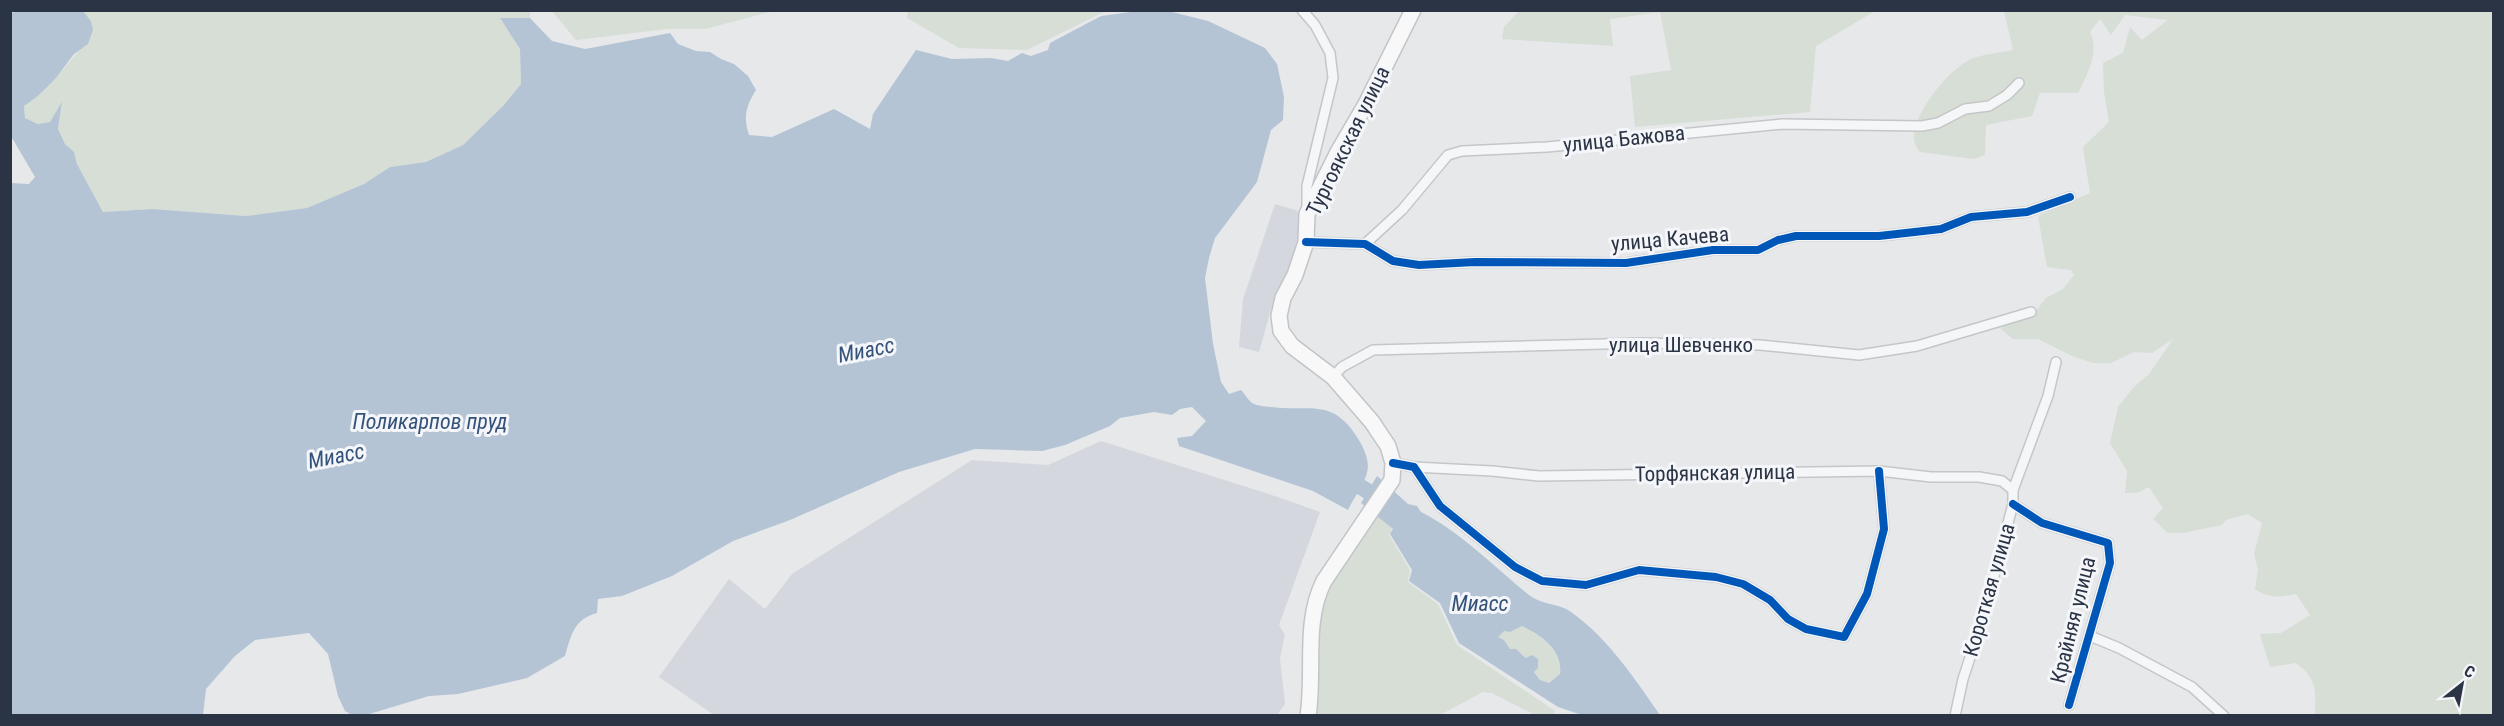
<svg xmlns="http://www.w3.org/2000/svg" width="2504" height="726" font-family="'Roboto Condensed',sans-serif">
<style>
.built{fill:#d4d7dd}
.green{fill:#d6ded6}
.water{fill:#b4c4d5;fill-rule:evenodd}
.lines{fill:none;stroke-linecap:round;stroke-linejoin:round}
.river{stroke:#b4c4d5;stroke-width:16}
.minor-casing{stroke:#c4c6c8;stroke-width:12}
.primary-casing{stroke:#c2c5c8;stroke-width:18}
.minor{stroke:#f5f6f7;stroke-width:9}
.primary{stroke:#f8f8f8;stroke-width:15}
.cycleway-casing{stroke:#f4f6f9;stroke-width:11}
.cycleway{stroke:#0057b8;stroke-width:8}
.labels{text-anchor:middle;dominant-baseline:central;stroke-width:6;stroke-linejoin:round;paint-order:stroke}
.street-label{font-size:21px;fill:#2b3445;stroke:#f4f6f9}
.water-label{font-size:22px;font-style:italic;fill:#34527a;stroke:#f4f6f9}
</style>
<rect width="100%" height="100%" fill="#e6e8ea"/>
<g class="built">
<polygon points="1275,204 1298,211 1302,240 1294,263 1273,302 1259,352 1239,347 1243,299"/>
<polygon points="1101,441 1278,497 1320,512 1279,625 1285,635 1280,658 1285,704 1277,715 714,715 659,677 729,579 765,609 792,574 972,460 1048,465"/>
</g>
<g class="green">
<polygon points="1520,10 1875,10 1875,11 1816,46 1810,112 1635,127 1630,76 1671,70 1660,12 1610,19 1613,46 1502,39 1504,27"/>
<polygon points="83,11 530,11 530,18 500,18 520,49 521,84 503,106 463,145 426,162 390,167 364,184 307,208 246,216 152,209 103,212 77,164 74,152 65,144 58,129 62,105 50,122 39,124 25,118 24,106 56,78 81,48 91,21"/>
<polygon points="552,11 773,11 705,29 667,29 576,40"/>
<polygon points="908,11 908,10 1106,11 1027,50 959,48 907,18"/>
<path d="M2004,11H2493V715H2315C2316,691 2317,678 2296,663L2270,667L2260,634L2281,633L2310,615L2296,594C2279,597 2269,599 2255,589L2258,570L2254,554L2262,523L2248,514L2226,520L2222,525L2183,533H2168L2153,519L2163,508L2149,487L2137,493H2125L2127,471L2110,443L2118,407L2133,388L2149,374L2173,339L2152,353L2134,352L2111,363H2093L2072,356L2038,339H2013L2001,329L2007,321L2033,315L2046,298L2063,289L2074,275L2071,270L2047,267L2038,216L2090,193L2083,147L2109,122L2104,92L2103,63L2123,53L2130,27L2142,40L2168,20L2125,15L2111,35L2100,19L2090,32C2100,52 2087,75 2078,93H2040L2032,116L1986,125L1985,155L1974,159L1920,152C1917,148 1914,144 1914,139C1912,114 1949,69 1971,59C1983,54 2000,53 2013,50Z"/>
<polygon points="1378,513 1392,529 1389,535 1410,570 1408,582 1438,604 1457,645 1555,711 1553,715 1535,715 1492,693 1483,692 1440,715 1315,716 1320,600"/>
<path d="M1522,626C1541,635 1563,651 1560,674L1549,683L1540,680C1532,669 1526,649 1510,649L1504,640L1497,637L1504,631L1510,632Z"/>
</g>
<g class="water">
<path d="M19,11H83L91,21L93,30L88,44L74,54L56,78L39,95L24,106L25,118L38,124L50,122L62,102L58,129L65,144L74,152L77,164L103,212L152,209L246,216L307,208L364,184L390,167L426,162L463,145L503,106L521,84L520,49L500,18H530L552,41L585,49L670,33L678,44L696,51L710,52L721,59L734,64L748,76L756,90C746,106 743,117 749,135L772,137L834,109L870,129L873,114L916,50L952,59L991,58L1008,61L1022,53L1031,56L1048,50L1050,43L1101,16L1138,11H1168L1208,21L1265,48L1277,64L1284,97L1283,120L1271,130L1257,182L1215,238L1209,258L1205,278L1213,344L1221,382L1229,394L1241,390C1245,394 1249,402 1254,404C1259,406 1267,407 1272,407C1308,412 1331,398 1355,434C1379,470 1365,477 1348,510L1313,491L1179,446L1177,438L1192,436L1206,421L1192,407L1180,409L1172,415L1154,412L1120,418L1110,426L1065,445L1042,451L975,449L899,472L790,520L733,541L672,576L622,596L598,599L597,613C574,619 571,635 565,656L527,678L458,694L429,696L366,715H352L345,711L338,696L328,654L309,633L255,640L235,656L206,689L203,715H11L10,183L29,184L35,177L11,136V13Z"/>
<path d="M1377,476L1408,504L1417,506L1421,512C1461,532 1494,567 1529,595C1541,605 1559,603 1571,612C1609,639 1634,678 1660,715H1582L1558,707L1459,643L1440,603L1409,581L1412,570L1390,534L1393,529L1361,503ZM1522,626C1541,635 1563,650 1560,674L1549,683L1540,680L1534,672L1538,668V659L1532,655L1526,658L1516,649H1510L1504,640L1498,637L1504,631L1510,632Z"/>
</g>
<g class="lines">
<polyline class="river" points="1343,476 1387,503"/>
<g class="minor-casing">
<g id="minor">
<polyline points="1302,10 1315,25 1330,53 1333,78 1307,186 1307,208"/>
<polyline points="1306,242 1365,244 1393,261 1419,265 1475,262 1626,263 1713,250 1758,250 1778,240 1796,236 1879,236 1941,229 1971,217 2027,212 2070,197"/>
<polyline points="1365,244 1402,210 1448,155 1462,151 1547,147 1782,124 1922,126 1938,123 1965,109 1989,106 2007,95 2019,83"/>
<polyline points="1333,377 1342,367 1373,350 1643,343 1760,345 1859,355 1917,346 2031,312"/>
<polyline points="1393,463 1414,467 1440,506 1515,567 1542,581 1586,585 1639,570 1716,577 1743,584 1770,600 1788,619 1806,629 1844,637 1867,594 1884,529 1879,471"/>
<polyline points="1414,467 1492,471 1539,476 1879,471 1931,477 1979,477 2002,481 2013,490"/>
<polyline points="2013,504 2042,523 2108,543 2110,563 2069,705"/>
<polyline points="2090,636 2119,648 2192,687 2224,716"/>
<polyline points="1955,716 1963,679 1983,618 2013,504 2013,490 2048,396 2056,362"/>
</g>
</g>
<g class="primary-casing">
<path id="primary" d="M1308,716C1315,671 1303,622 1324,581L1392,480L1393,463L1388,446L1372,422L1333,377L1292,346L1281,331L1279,316L1283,298L1295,275L1306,242L1307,214L1338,152L1366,104L1413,10"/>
</g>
<use href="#minor" class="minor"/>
<use href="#primary" class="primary"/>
<g class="cycleway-casing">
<g id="cycleway">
<polyline points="1306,242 1365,244 1393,261 1419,265 1475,262 1626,263 1713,250 1758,250 1778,240 1796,236 1879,236 1941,229 1971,217 2027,212 2070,197"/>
<polyline points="1393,463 1414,467 1440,506 1515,567 1542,581 1586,585 1639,570 1716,577 1743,584 1770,600 1788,619 1806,629 1844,637 1867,594 1884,529 1879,471"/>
<polyline points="2013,504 2042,523 2108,543 2110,563 2069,705"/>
</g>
</g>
<use href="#cycleway" class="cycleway"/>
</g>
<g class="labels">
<g class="street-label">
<text transform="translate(1624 139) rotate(-6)">улица Бажова</text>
<text transform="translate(1348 141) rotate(-64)">Тургоякская улица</text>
<text transform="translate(1670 239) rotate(-5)">улица Качева</text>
<text x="1681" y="345">улица Шевченко</text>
<text transform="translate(1715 473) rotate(-1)">Торфянская улица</text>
<text transform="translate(1989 590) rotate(-74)">Короткая улица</text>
<text transform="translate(2073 620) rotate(-76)">Крайняя улица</text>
</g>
<g class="water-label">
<text transform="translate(866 350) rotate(-11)">Миасс</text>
<text x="430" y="421">Поликарпов пруд</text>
<text transform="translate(336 456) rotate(-11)">Миасс</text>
<text x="1480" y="603">Миасс</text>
</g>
</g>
<rect width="2504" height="726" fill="none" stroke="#2b3445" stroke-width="24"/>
<g transform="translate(2462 684) rotate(31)" stroke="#f4f6f9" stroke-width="4.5" paint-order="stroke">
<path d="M0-4.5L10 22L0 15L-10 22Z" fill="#2b3445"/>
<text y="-9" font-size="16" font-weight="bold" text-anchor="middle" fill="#2b3445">С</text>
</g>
</svg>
